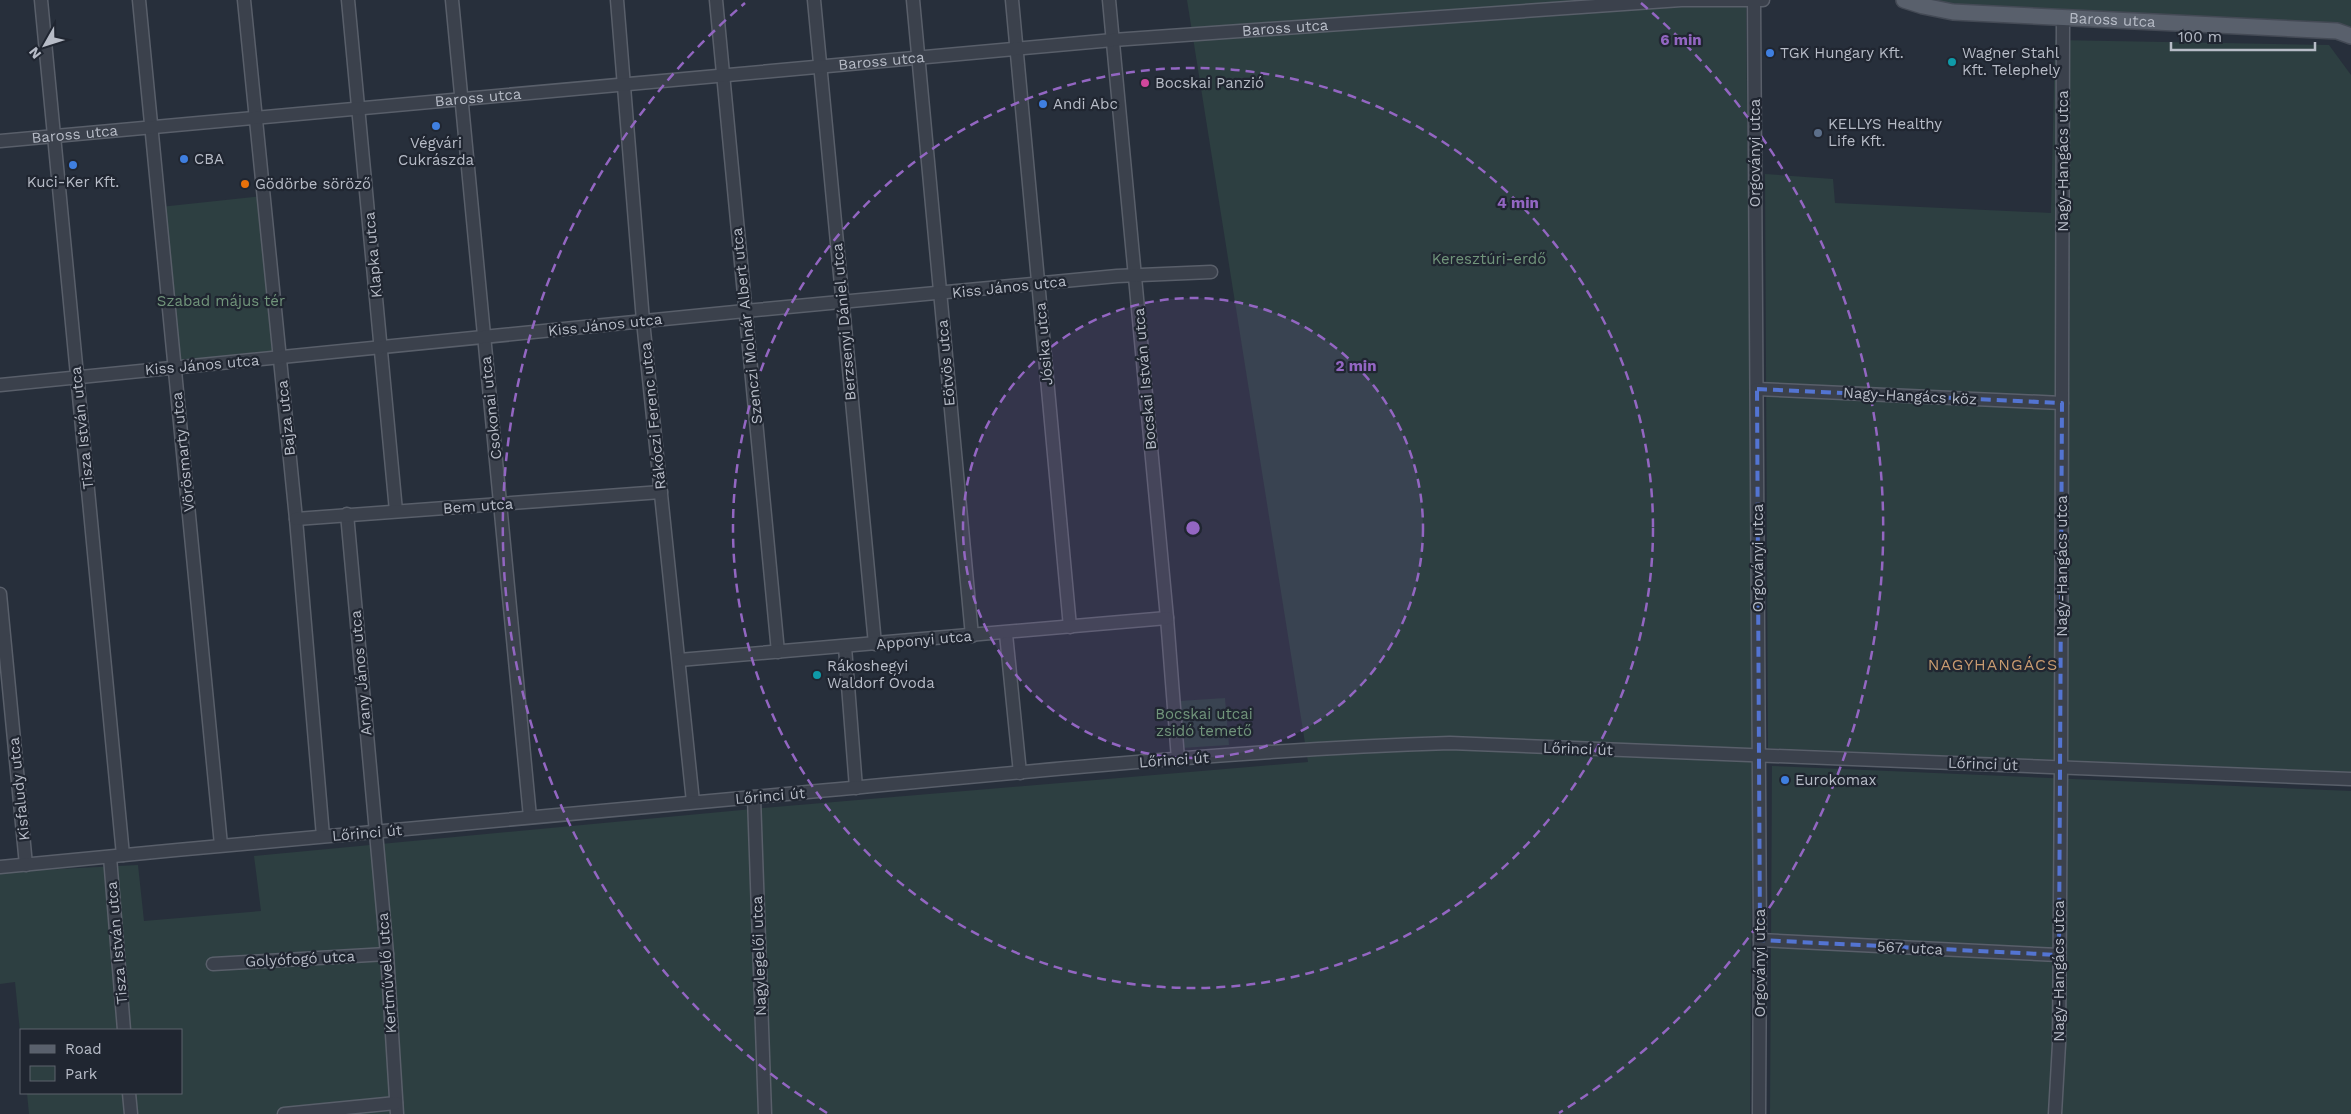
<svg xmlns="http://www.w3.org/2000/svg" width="2351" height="1114" font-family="'Work Sans',sans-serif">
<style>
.green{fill:#2d3f41}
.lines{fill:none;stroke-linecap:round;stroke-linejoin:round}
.minor-casing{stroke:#595f6a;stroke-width:15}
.major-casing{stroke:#444a55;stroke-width:18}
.minor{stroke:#3b414c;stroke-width:12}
.major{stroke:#59606c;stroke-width:15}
.marked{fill:none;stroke:#5374d2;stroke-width:4;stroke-dasharray:10 6;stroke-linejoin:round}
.ring{fill:none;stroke:#9366c2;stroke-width:2.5;stroke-dasharray:9 6}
.shop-dot{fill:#3f7fe0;stroke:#202631;stroke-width:2}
.culture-dot{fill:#0f9aa8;stroke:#202631;stroke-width:2}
.hotel-dot{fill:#d1479c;stroke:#202631;stroke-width:2}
.service-dot{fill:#5c6f8a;stroke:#202631;stroke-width:2}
.food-dot{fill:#e8710a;stroke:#202631;stroke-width:2}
.labels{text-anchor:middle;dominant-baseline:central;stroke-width:4.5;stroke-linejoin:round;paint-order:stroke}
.street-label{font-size:15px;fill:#b7bcc7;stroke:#202631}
.poi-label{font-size:15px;fill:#b7bcc7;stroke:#202631;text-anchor:start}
.park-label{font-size:15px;fill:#71957b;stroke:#202631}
.neighbourhood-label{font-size:16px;letter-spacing:1px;fill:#c89b70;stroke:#202631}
.centre{fill:#9366c2;stroke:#202631;stroke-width:2.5}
.ring-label{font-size:15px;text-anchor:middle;font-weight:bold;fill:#9366c2;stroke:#202631;stroke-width:4.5;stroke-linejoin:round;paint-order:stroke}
</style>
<rect width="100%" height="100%" fill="#272f3b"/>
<g class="green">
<polygon points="1187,0 1746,0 1753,735 1750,1114 29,1114 27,1093 181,1093 181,1030 21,1030 21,1042 15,982 0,984 0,872 138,865 144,921 261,911 254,856 763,808 1308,762"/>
<polygon points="1933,0 2351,0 2351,29 2339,23 1944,5"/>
<polygon points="2055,40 2329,45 2351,75 2351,772 1768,748 1765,174 1833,179 1835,203 2051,213"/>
<polygon points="263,196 280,358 175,367 160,207"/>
<polygon points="1225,698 1229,745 1182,748 1179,701"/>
<polygon points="1772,766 2351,791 2351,1114 1770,1114"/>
</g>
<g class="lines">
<g class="minor-casing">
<g id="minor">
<polyline points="41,0 123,855"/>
<polyline points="139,0 221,845"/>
<polyline points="244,0 296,519 323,836"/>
<polyline points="348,0 396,511"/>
<polyline points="452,0 530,817"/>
<polyline points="617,0 643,321 693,802"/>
<polyline points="716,0 778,652"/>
<polyline points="814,0 875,644"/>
<polyline points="913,0 972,636"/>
<polyline points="1012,0 1070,627"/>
<polyline points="1109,0 1167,618 1178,759"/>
<polyline points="1754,1 1760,940 1759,1114"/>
<path id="s1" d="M0,141L1113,40L1681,0H1763"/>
<polyline points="0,385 745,311 1117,276 1211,272"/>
<polyline points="1757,389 2062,403"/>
<polyline points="347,514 387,954 397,1114"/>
<polyline points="296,519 661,492"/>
<polyline points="0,594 26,865"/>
<polyline points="1006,634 1020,773"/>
<polyline points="845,647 856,788"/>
<polyline points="679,660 1167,618"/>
<polyline points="754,797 765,1114"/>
<polyline points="110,857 124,1030"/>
<path d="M0,867C262,841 524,819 787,794C1007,774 1228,750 1450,743L2351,779"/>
<polyline points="1760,940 2059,955"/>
<polyline points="213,964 387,954"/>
<polyline points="129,1093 131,1114"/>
<polyline points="284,1114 396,1103"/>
<polyline points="2055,1114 2059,1044 2061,767 2063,17"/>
</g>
</g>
<g class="major-casing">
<g id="major">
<path id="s2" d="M1904,0L1923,6L1953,12L2337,31L2351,36"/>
</g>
</g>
<use href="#minor" class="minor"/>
<use href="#major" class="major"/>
</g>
<path class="marked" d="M1757,389L2062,403L2059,955L1760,940Z"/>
<circle cx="1193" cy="528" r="230" fill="#9366c2" fill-opacity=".12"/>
<g class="ring">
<circle cx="1193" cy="528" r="230"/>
<circle cx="1193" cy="528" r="460"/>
<path d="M827 1113A690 690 0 0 1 745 3M1641 3A690 690 0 0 1 1559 1113"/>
</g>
<g class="shop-dot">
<circle cx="1770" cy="53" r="5"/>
<circle cx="1043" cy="104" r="5"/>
<circle cx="436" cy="126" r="5"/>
<circle cx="184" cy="159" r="5"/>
<circle cx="73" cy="165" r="5"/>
<circle cx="1785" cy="780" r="5"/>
</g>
<g class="culture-dot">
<circle cx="1952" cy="62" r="5"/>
<circle cx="817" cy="675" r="5"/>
</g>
<circle class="hotel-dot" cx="1145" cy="83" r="5"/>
<circle class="service-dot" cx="1818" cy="133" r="5"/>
<circle class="food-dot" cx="245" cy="184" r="5"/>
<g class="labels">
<g class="street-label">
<text stroke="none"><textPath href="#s2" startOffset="210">Baross utca</textPath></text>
<text stroke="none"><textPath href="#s1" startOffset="1290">Baross utca</textPath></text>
<text stroke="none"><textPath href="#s1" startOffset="885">Baross utca</textPath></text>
<text stroke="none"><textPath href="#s1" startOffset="480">Baross utca</textPath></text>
<text stroke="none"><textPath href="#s1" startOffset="75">Baross utca</textPath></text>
<text transform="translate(1755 153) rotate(-90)">Orgoványi utca</text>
<text transform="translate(2063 161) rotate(-90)">Nagy-Hangács utca</text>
<text transform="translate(373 255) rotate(-95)">Klapka utca</text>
<text transform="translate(1009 287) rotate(-6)">Kiss János utca</text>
<text transform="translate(844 322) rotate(-95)">Berzsenyi Dániel utca</text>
<text transform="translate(605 325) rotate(-6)">Kiss János utca</text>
<text transform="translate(747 326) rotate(-96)">Szenczi Molnár Albert utca</text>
<text transform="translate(1044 344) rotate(-95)">Jósika utca</text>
<text transform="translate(946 363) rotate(-95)">Eötvös utca</text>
<text transform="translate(202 365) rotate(-5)">Kiss János utca</text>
<text transform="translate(1145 379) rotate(-95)">Bocskai István utca</text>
<text transform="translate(1910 396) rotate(3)">Nagy-Hangács köz</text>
<text transform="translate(491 408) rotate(-96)">Csokonai utca</text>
<text transform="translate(653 416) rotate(-96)">Rákóczi Ferenc utca</text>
<text transform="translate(286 418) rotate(-96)">Bajza utca</text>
<text transform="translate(82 428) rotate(-96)">Tisza István utca</text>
<text transform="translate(183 452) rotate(-96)">Vörösmarty utca</text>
<text transform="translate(478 506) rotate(-4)">Bem utca</text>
<text transform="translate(1758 558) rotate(-90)">Orgoványi utca</text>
<text transform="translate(2062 566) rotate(-90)">Nagy-Hangács utca</text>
<text transform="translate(924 640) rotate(-5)">Apponyi utca</text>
<text transform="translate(361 673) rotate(-95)">Arany János utca</text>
<text transform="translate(1578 749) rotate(2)">Lőrinci út</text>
<text transform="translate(1174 760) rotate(-4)">Lőrinci út</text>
<text transform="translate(1983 764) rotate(2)">Lőrinci út</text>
<text transform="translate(19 789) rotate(-96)">Kisfaludy utca</text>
<text transform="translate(770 796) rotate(-5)">Lőrinci út</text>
<text transform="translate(367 833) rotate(-5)">Lőrinci út</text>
<text transform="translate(117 943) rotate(-95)">Tisza István utca</text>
<text transform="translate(1910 948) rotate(3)">567. utca</text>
<text transform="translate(759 956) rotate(-92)">Nagylegelői utca</text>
<text transform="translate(300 959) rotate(-3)">Golyófogó utca</text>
<text transform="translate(1760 963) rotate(-90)">Orgoványi utca</text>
<text transform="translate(2059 971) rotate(-90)">Nagy-Hangács utca</text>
<text transform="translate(387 973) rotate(-94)">Kertművelő utca</text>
</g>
<g class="poi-label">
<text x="1780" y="53">TGK Hungary Kft.</text>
<text x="1962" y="53">Wagner Stahl<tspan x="1962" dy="17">Kft. Telephely</tspan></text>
<text x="1155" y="83">Bocskai Panzió</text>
<text x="1053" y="104">Andi Abc</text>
<text x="1828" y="124">KELLYS Healthy<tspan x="1828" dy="17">Life Kft.</tspan></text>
<text x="436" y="143" text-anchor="middle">Végvári<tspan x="436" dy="17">Cukrászda</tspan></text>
<text x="194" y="159">CBA</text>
<text x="73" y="182" text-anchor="middle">Kuci-Ker Kft.</text>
<text x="255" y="184">Gödörbe söröző</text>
<text x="827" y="666">Rákoshegyi<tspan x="827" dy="17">Waldorf Óvoda</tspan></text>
<text x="1795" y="780">Eurokomax</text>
</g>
<g class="park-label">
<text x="1489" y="259">Keresztúri-erdő</text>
<text x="221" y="301">Szabad május tér</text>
<text x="1204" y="714">Bocskai utcai<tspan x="1204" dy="17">zsidó temető</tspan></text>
</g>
<g class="neighbourhood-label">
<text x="1993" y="664">NAGYHANGÁCS</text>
</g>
</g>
<circle cx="1193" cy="528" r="8" class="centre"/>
<g class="ring-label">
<text x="1681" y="45">6 min</text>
<text x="1518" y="208">4 min</text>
<text x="1356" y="371">2 min</text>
</g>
<rect x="20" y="1029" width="162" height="65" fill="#202631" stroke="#5c626d"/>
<rect x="30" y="1045" width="25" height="8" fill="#59606c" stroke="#5c626d"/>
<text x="65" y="1054" font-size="15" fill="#b7bcc7">Road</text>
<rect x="30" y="1066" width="25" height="15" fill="#2d3f41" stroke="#5c626d"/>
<text x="65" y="1079" font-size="15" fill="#b7bcc7">Park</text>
<g transform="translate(45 45) rotate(231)" stroke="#202631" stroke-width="4" paint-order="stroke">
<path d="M0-4L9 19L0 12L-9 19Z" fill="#b7bcc7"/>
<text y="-8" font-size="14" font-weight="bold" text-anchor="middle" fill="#b7bcc7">N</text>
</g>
<path d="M2171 42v8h144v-8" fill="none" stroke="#b7bcc7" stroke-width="2.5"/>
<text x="2178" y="42" font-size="15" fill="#b7bcc7" stroke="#202631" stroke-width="4" paint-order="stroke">100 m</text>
</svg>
